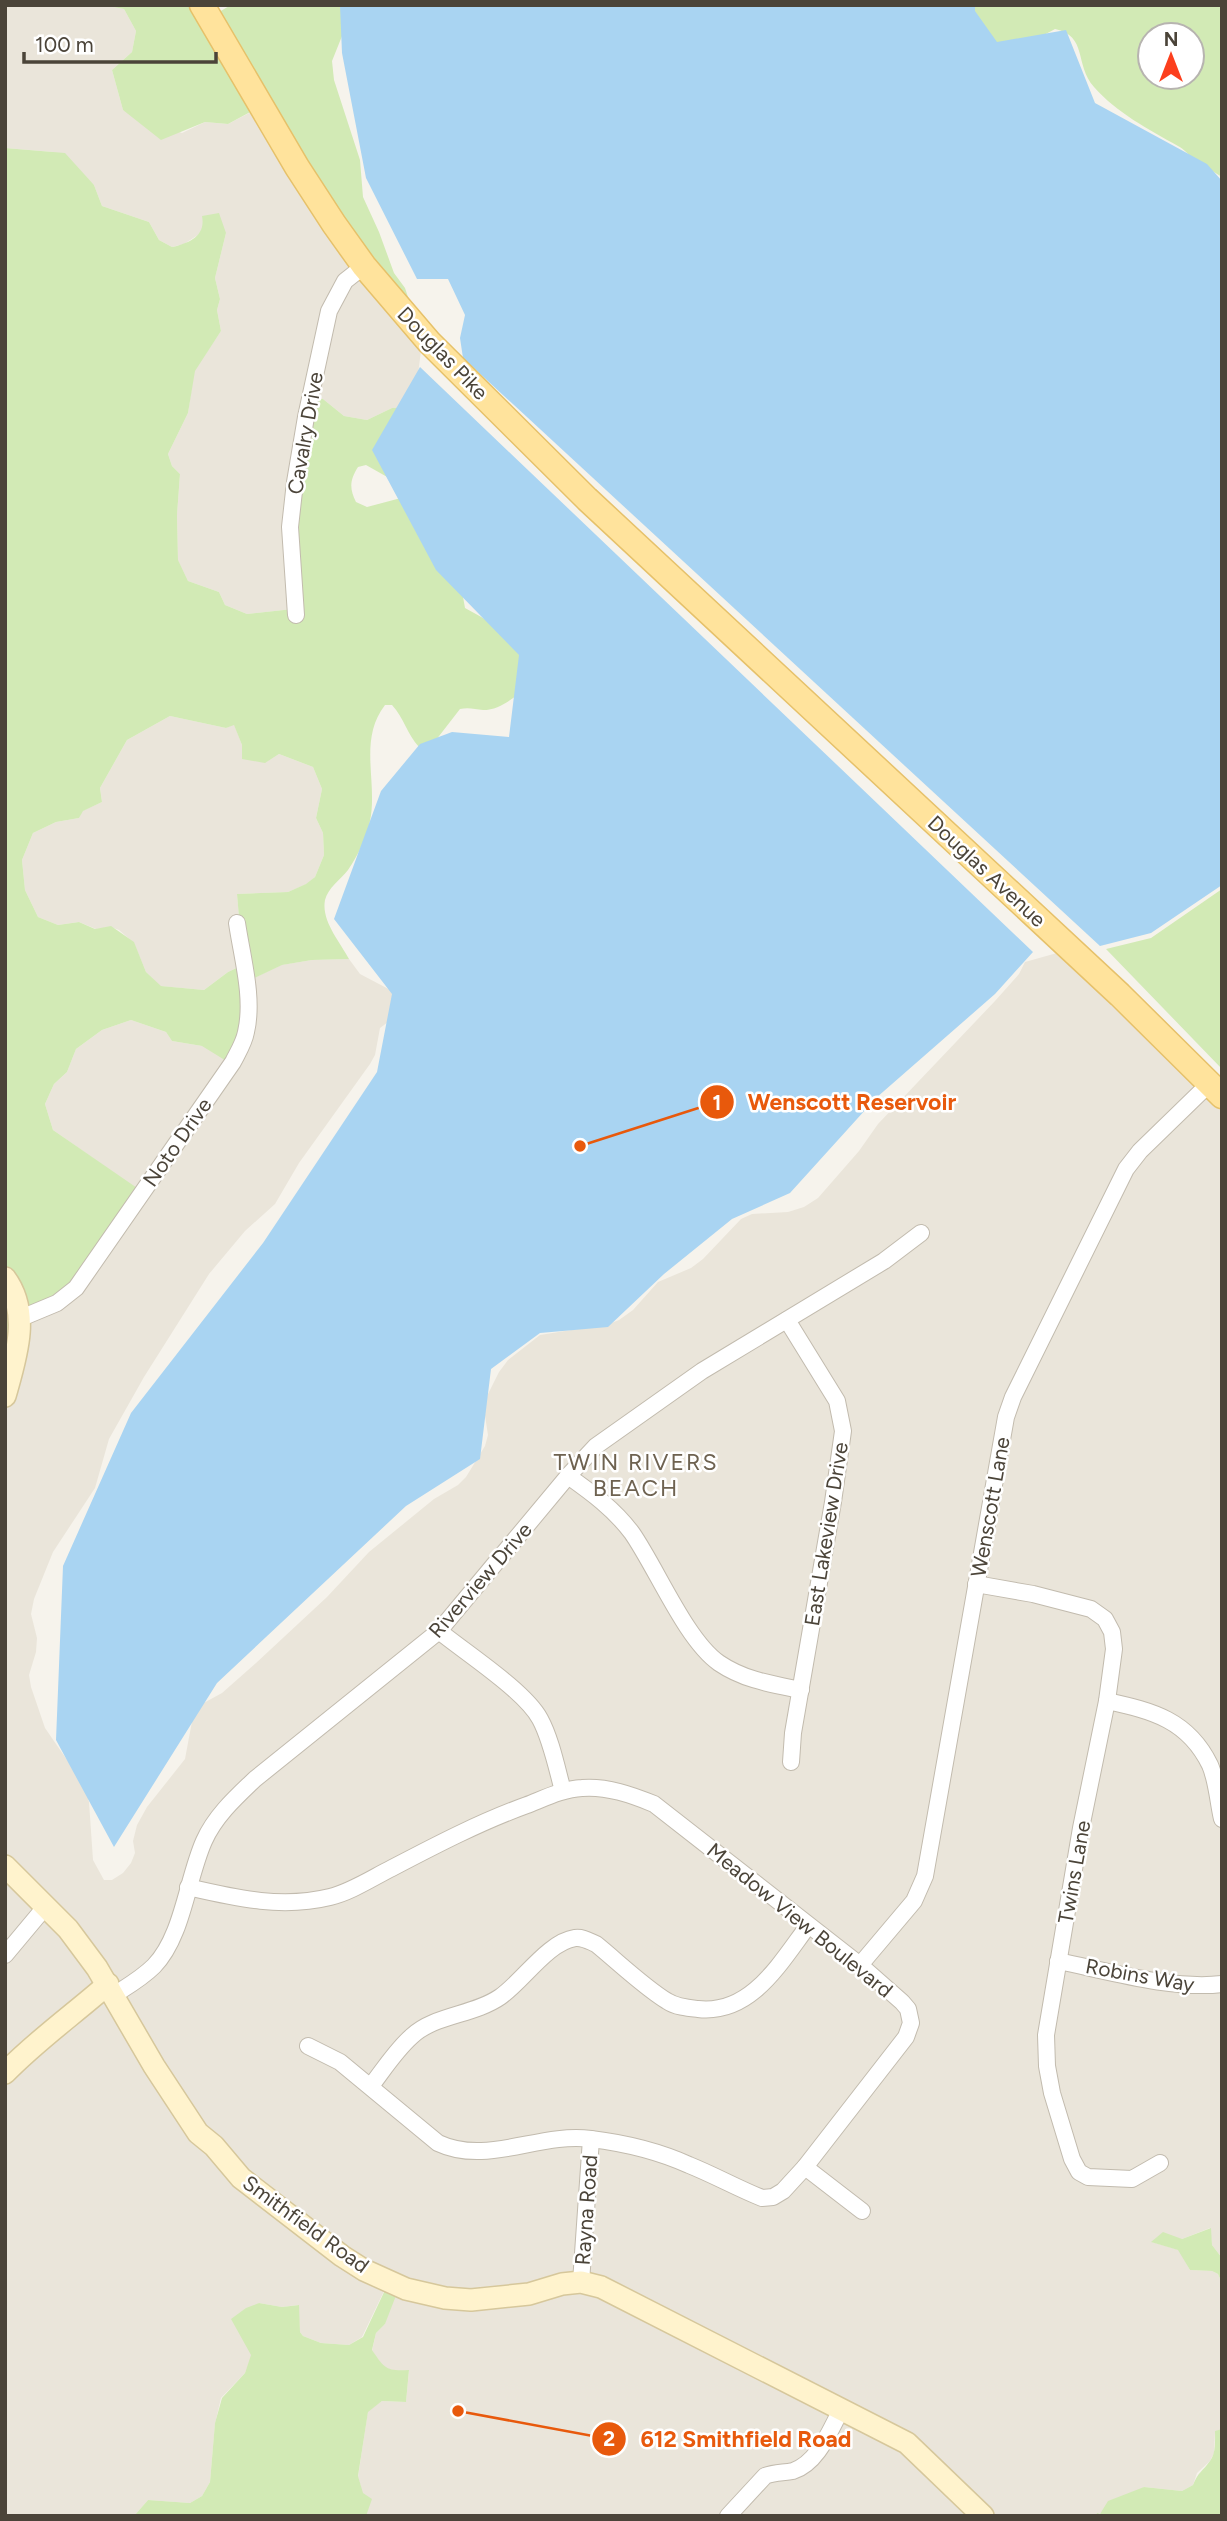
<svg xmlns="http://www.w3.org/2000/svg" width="1227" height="2521" font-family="Figtree,sans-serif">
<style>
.residential{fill:#eae5da}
.green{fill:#d2eab5;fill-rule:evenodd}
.water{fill:#a9d4f2}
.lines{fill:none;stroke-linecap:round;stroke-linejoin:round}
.street-casing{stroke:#c2bbae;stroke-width:18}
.secondary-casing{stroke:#d6c79b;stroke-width:24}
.primary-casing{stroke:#e6c16a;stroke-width:27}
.street{stroke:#fff;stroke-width:16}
.secondary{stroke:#fff3cd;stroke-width:21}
.primary{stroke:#ffe39c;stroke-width:24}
.labels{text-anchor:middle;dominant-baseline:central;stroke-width:5;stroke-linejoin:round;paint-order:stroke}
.street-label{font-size:21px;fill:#4b4439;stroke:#fff}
.neighbourhood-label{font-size:23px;letter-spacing:2px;fill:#6e6250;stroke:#fff}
.leader{fill:none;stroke:#e8590c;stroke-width:2.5}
.callout-dot{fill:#e8590c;stroke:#fff;stroke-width:2.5}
.mark-label{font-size:21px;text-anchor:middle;font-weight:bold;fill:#fff}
.callout-label{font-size:23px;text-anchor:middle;font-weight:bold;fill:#e8590c;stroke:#fff;stroke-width:5;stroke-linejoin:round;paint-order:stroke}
</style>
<rect width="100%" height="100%" fill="#f6f3ec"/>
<g class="residential">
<polygon points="5,5 103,5 124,9 136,31 132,52 112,70 123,110 182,133 205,122 228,124 255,110 422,343 418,374 406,407 392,408 367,420 344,416 323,399 293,609 247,614 225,605 219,592 188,581 178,561 177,515 180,474 172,466 168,454 188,413 194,371 221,331 217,310 220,299 215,278 226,233 203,225 201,233 184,244 172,247 159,240 149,222 102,206 94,185 53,152 5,148"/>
<polygon points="170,716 226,728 234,724 242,745 266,762 279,754 313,767 322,789 316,818 323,833 324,855 315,877 307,884 288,892 237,894 243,965 228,972 204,990 160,986 146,972 134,943 119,930 111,927 96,929 79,922 58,925 38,917 25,890 22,860 33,833 56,822 79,818 82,811 102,802 100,788 127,740"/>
<polygon points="1063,948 1222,1100 1222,2258 1212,2245 1210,2228 1182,2239 1152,2242 1179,2250 1190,2270 1212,2271 1218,2274 1222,2283 1222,2429 1215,2432 1214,2453 1210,2461 1197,2473 1193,2485 1182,2491 1144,2487 1096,2516 357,2516 361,2487 358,2477 368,2411 382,2401 406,2402 409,2371 392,2371 384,2368 372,2351 376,2333 385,2324 386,2287 362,2337 349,2345 321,2343 303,2336 300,2332 298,2305 282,2307 259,2303 232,2319 252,2355 245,2373 221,2398 215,2424 210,2482 202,2496 190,2503 148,2500 134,2516 5,2516 5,1393 21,1324 140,1191 53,1130 45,1104 54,1084 67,1072 76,1049 102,1030 131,1020 166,1032 172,1041 202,1046 250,980 281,965 312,960 349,959 360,974 398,994 400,1013 380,1028 375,1055 370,1064 299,1163 275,1204 245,1231 209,1274 144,1377 109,1439 95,1488 53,1552 34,1599 31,1614 37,1638 36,1652 29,1675 31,1687 45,1728 85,1786 89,1802 93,1860 104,1880 112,1880 123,1873 131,1863 135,1853 133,1841 137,1825 147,1807 185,1759 193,1716 200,1705 222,1693 256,1663 327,1597 369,1552 434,1499 458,1485 466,1477 485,1446 488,1435 484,1409 487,1396 499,1372 508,1360 540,1335 609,1324 619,1320 633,1310 658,1282 691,1268 703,1259 741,1219 752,1214 788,1212 804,1207 818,1198 859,1151 878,1124 995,1001 1019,974 1025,962 1057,953"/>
</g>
<g class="green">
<polygon points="103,5 198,5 219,12 231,5 341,5 342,36 332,61 334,80 360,160 363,197 379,232 394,273 405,288 415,318 254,110 228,124 205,122 161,140 123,110 112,70 132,52 136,31 124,9"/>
<path d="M974,5H1222V177C1213,171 1203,166 1194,160C1189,155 1184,149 1178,146C1148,129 1117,113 1094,87C1074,64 1088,36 1055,29L1033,41L997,52L973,21ZM1150,35H1192V77H1150Z"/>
<path d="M5,148L65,153L94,185L102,206L149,222L159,240L172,247C189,243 206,236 202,216L219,213L226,233L215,278L220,299L217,310L221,331L195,371L188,413L168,454L172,466L180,474L177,515L178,560L188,581L219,592L225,605L247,614L293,609L285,555L306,398L323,399L344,416L367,420L392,408L406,407L389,478L366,465L358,467C350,480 349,488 356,502L367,507L416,494L462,591L465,608C484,618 522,639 521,664C521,674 518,686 516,696C506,703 496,710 483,710C475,709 468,707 460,709L436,740L419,747C407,734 404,718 392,705H385C358,740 378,782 370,821C367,837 357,857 348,870C340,880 328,888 325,900C321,921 340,942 349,959L312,960L282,965L250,980L247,1013L228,1062L202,1046L172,1041L166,1032L131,1020L102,1030L76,1049L67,1072L54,1084L45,1104L53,1130L140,1190L63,1303L22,1321L5,1393ZM170,716L226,728L234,725L242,745V759L265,763L279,754L313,767L322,789L316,818L323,833L324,855L315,877L306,884L288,892L237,894L243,965L228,972L204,990L161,986L146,972L134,942L111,926L95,929L79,922L58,925L38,917L25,890L22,860L33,833L56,822L79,818L83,811L102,802L100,788L127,740Z"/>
<polygon points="1222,889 1222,1069 1106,949 1151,938"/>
<polygon points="1211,2228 1212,2245 1222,2258 1222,2283 1218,2274 1212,2271 1190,2270 1178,2250 1151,2242 1163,2232 1182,2239"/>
<path d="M385,2290L397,2293L385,2324L376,2333L372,2350C385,2369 386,2371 409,2370L406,2402L382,2401L368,2412L358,2476L363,2493L372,2499L366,2516H134L148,2500L190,2503L202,2496L210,2482L215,2423L222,2398L245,2373L251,2355L231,2319L246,2308L259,2303L282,2307L299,2305L300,2332L303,2336L321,2343L349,2345L363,2337Z"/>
<path d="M1222,2429V2516H1096L1097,2513L1100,2514L1108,2501L1144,2487L1182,2491L1193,2485C1198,2472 1203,2471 1210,2461C1216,2453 1215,2441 1215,2431Z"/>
</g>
<g class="water">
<polygon points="340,5 975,5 975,11 997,42 1066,30 1095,103 1207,164 1222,181 1222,885 1151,933 1100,946 463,358 460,338 465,315 448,279 417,279 366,178 342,53"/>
<polygon points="420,367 1033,952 995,994 876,1098 790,1193 732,1219 664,1274 608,1327 540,1333 491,1369 480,1459 406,1506 217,1683 114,1847 56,1740 63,1566 131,1413 263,1243 377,1072 392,994 334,919 381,791 420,744 452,732 509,737 519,655 436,570 372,450"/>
</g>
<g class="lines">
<g class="street-casing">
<g id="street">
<polyline points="296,615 290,527 295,482 306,417 329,311 345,281 364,266"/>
<path d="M21,1318L57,1303L76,1288L233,1062C238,1052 244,1043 246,1032C254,998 242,957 237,923"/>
<polyline points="787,1320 837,1401 843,1431 833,1502 793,1733 791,1762"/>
<path d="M568,1476C592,1493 614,1509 632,1533C657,1569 686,1640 719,1663C744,1680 771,1684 801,1690"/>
<polyline points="976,1584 1033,1594 1091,1609 1105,1619 1112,1632 1114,1649 1107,1701 1081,1828 1046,2035 1047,2066 1052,2093 1072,2159 1079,2172 1088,2177 1132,2179 1160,2163"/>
<path d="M439,1631C466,1653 525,1691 540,1719C551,1739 557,1769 563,1791"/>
<path d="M1107,1701C1153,1711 1188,1720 1210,1765C1217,1781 1218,1802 1222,1819"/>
<path d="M188,1887C236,1898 281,1909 330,1897C351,1892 372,1878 392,1868C436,1845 480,1822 527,1805C545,1798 563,1789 582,1788C607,1786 632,1795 654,1804L860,1965L902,2002L908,2009L911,2023L906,2037L805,2167L783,2191L773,2197L762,2198C737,2188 714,2175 689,2165C658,2151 624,2143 591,2139C539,2132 487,2166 438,2143L340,2062L308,2046"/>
<polyline points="5,1955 46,1906"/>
<path d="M1058,1961C1108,1971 1172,1990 1222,1984"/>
<polyline points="860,1965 914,1901 925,1876 1006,1417 1013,1397 1126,1169 1140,1151 1209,1084"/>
<path d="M114,1995C128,1986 142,1978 154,1966C183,1936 187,1879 204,1841C215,1816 236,1797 255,1779L439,1631L568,1476L596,1446L702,1371L884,1261L921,1233"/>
<path d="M371,2086C384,2069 396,2050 412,2036C434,2015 474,2015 500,1997C523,1981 548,1942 575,1938C583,1937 589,1941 596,1944C617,1961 644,1987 667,2001C676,2007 688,2008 698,2009C751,2015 780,1963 808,1926"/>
<polyline points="805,2167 862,2211"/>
<polyline points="581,2282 591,2139"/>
<path d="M728,2516L765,2476C775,2472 783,2473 793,2471C818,2463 830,2430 841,2410"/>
</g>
</g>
<g class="secondary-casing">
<g id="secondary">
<path d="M5,1278C31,1313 16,1357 5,1396"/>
<polyline points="5,1866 68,1929 97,1968 154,2066 198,2133 214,2146 241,2178 342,2256 364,2270 406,2289 445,2298 471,2300 529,2294 562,2284 581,2282 601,2287 907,2443 983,2516"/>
<path d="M5,2073C37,2040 74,2014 108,1984"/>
</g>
</g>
<g class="primary-casing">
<polyline id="primary" points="202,5 297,167 334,224 364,266 429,342 587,499 1120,995 1222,1096"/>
</g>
<use href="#street" class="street"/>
<use href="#secondary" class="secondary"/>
<use href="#primary" class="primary"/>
</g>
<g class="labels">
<g class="street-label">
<text transform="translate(443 353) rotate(46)">Douglas Pike</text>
<text transform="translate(305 433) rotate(-80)">Cavalry Drive</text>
<text transform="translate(987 871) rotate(43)">Douglas Avenue</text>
<text transform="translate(177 1142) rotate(-55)">Noto Drive</text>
<text transform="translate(990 1507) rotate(-80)">Wenscott Lane</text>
<text transform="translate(826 1534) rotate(-81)">East Lakeview Drive</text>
<text transform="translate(480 1580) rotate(-49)">Riverview Drive</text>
<text transform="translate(1074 1872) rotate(-80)">Twins Lane</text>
<text transform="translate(800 1920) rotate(39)">Meadow View Boulevard</text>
<text transform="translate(1140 1975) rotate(10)">Robins Way</text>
<text transform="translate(586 2210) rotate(-86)">Rayna Road</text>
<text transform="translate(306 2224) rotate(36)">Smithfield Road</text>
</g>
<g class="neighbourhood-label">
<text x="636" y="1462">TWIN RIVERS<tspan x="636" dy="26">BEACH</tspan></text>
</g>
</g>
<path class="leader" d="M580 1146L717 1102M458 2411L609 2439"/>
<g class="callout-dot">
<circle cx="580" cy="1146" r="7"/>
<circle cx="458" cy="2411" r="7"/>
<circle cx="717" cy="1102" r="18"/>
<circle cx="609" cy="2439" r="18"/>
</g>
<g class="mark-label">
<text x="717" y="1110">1</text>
<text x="609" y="2446">2</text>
</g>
<g class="callout-label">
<text x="852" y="1110">Wenscott Reservoir</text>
<text x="746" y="2447">612 Smithfield Road</text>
</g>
<rect width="1227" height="2521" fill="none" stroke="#4b4439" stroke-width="14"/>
<g transform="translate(1171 56)"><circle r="33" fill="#ffffff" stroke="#b7b4b0" stroke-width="2"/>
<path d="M0-5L12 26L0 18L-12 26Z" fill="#fc3f1d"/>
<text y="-10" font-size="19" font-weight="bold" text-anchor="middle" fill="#4b4439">N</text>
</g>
<path d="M24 52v10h192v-10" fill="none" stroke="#4b4439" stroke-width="3.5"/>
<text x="35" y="52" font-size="21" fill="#4b4439" stroke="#ffffff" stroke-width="5" paint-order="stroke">100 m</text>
</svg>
